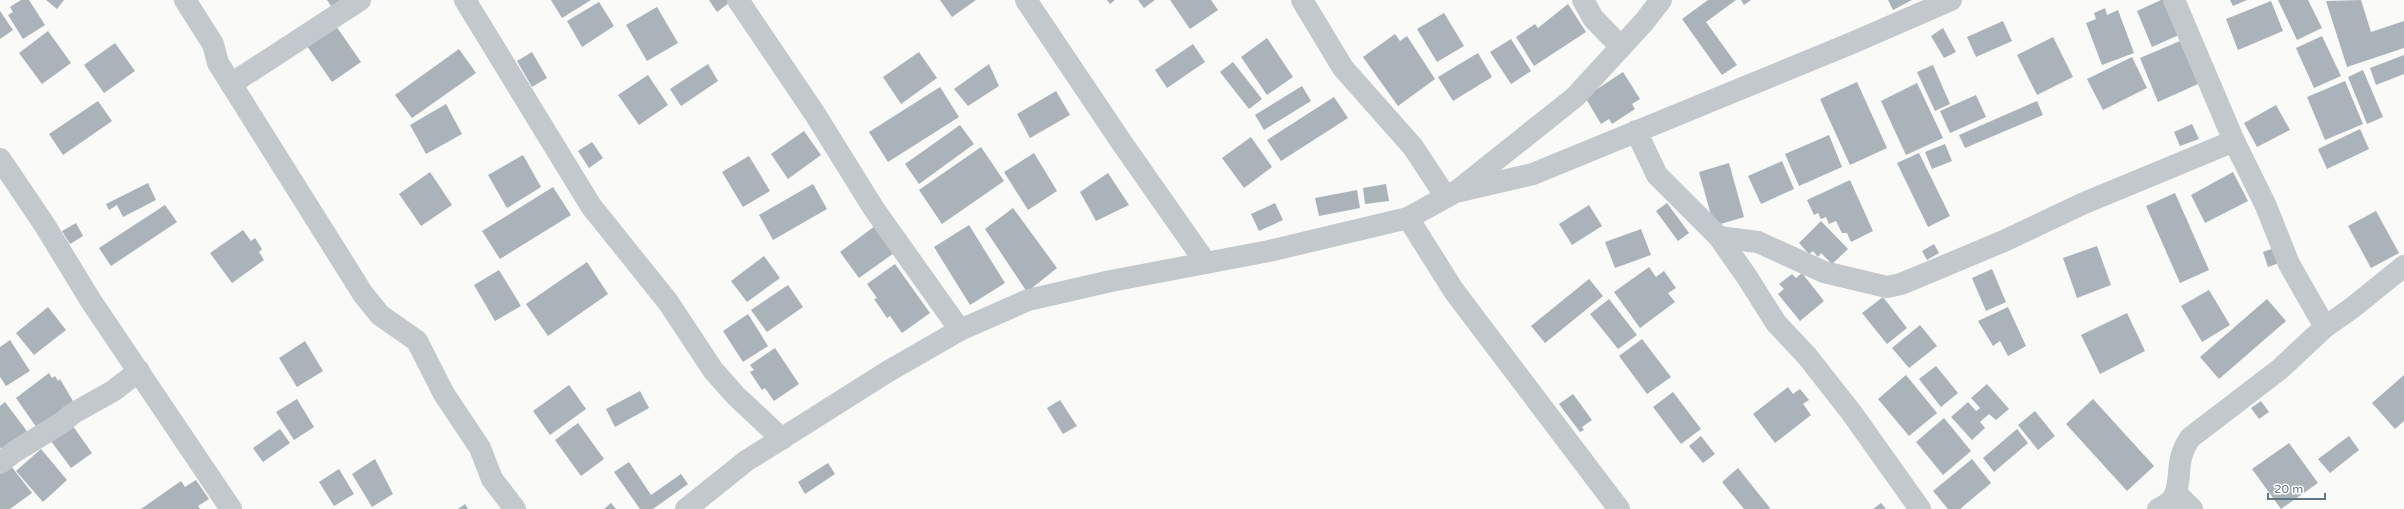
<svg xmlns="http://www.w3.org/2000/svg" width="2404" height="509" font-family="'Varela Round',sans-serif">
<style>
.building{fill:#aab3b9}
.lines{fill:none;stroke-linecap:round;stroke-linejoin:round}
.street{stroke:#c3c8cc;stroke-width:22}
</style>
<rect width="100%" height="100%" fill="#fafaf8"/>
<g class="building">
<polygon points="21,0 29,0 45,25 23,39 8,15 13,12 10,7"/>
<polygon points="46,0 64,0 57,9"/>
<polygon points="327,0 347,0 333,9"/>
<polygon points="551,0 591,0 562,18"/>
<polygon points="709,0 729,0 730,2 717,12"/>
<polygon points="940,0 976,0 952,17"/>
<polygon points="1107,0 1115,0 1110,4"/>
<polygon points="1138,0 1155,0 1144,8"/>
<polygon points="1170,0 1211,0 1218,10 1190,29"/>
<polygon points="1708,0 1736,0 1706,22 1737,65 1722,75 1682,19"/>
<polygon points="1741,0 1751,0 1744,5"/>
<polygon points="1888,0 1912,0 1893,10"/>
<polygon points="2161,0 2167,0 2181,34 2152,47 2137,11"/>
<polygon points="2230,0 2247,0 2233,6"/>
<polygon points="2278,0 2308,0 2322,28 2297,40"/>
<polygon points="2361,0 2371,32 2404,21 2404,48 2347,67 2326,1"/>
<polygon points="2271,1 2283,31 2238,50 2226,19"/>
<polygon points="599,2 614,26 582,47 567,21"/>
<polygon points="1568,4 1586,32 1534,66 1516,37 1535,24 1538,28"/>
<polygon points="657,7 678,43 647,61 626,25"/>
<polygon points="2105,8 2107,15 2118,10 2134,53 2102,65 2086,23 2096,19 2094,13"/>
<polygon points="0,11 13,30 0,39"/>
<polygon points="1444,13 1464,46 1437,62 1417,29"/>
<polygon points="2003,21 2012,41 1976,57 1967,37"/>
<polygon points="336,26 361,62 332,82 307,46"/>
<polygon points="1943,28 1956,52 1944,58 1931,36"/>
<polygon points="48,31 71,63 42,84 19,53"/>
<polygon points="1395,34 1400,41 1407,36 1435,79 1398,106 1363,57"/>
<polygon points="2322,36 2341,76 2314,88 2296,48"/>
<polygon points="2053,37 2073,77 2037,95 2017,55"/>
<polygon points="1267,38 1293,77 1267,95 1241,57"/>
<polygon points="1511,39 1531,71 1511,84 1490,52"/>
<polygon points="2180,41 2198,84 2158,102 2140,58"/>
<polygon points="115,43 135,71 104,93 84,65"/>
<polygon points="1193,44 1205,62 1167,88 1155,70"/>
<polygon points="459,49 476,73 412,118 395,95"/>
<polygon points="532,52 547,78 532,87 517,61"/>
<polygon points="919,52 937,78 901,104 883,77"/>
<polygon points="1478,53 1492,77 1453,101 1438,77"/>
<polygon points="2404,55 2404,74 2376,85 2370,68"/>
<polygon points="2132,57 2147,88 2103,110 2087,79"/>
<polygon points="1233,62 1262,99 1249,109 1220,72"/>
<polygon points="708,64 718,81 681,106 670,89"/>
<polygon points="989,64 999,86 968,106 954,89"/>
<polygon points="1933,65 1950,104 1935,111 1917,72"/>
<polygon points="2363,70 2383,117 2367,124 2348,77"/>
<polygon points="1623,72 1640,99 1632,104 1635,109 1612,124 1609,119 1601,124 1585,97"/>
<polygon points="648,75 668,105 639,125 618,95"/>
<polygon points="2345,81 2363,124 2325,140 2307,97"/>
<polygon points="1857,82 1887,148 1850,165 1820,99"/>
<polygon points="1917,83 1943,138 1906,155 1881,101"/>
<polygon points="1302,86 1311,101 1264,130 1255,115"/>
<polygon points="940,87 959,117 888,162 869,132"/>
<polygon points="1056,91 1070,115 1030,138 1017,114"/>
<polygon points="1976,95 1986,117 1950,133 1940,111"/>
<polygon points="1334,97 1348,118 1281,161 1267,140"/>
<polygon points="98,101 112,121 63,155 49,134"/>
<polygon points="2037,101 2043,115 1965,148 1959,135"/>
<polygon points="446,104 462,134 426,154 410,125"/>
<polygon points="2276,105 2290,130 2257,147 2244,123"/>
<polygon points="2192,124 2199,139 2180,146 2174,132"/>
<polygon points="960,125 974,144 919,184 905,164"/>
<polygon points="2360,129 2369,149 2327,169 2318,149"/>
<polygon points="804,131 821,155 788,179 771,154"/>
<polygon points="1829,135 1842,167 1799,186 1785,154"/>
<polygon points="1251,137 1272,167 1244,188 1222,158"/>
<polygon points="592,142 603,158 589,168 578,151"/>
<polygon points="1945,144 1952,161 1932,169 1925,152"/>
<polygon points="981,147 1004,181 942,224 919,190"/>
<polygon points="1034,153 1057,191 1028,210 1004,172"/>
<polygon points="1919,153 1950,216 1928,227 1897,163"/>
<polygon points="523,155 541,187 507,208 488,175"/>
<polygon points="749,156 770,191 743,207 722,172"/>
<polygon points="1782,161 1794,189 1761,204 1748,176"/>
<polygon points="1729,163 1744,217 1714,226 1699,172"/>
<polygon points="430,172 452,205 421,226 399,194"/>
<polygon points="2233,172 2248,201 2205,223 2191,195"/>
<polygon points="1108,173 1129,205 1096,221 1080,192"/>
<polygon points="1850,180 1873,231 1851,242 1847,233 1842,233 1836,221 1829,224 1826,217 1821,219 1818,213 1814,215 1807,200"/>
<polygon points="148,183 156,200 123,217 117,205 109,210 106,204"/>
<polygon points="813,184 827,209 773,240 759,215"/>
<polygon points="1386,184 1389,201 1365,204 1363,188"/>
<polygon points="553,187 571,215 500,259 482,231"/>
<polygon points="1357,190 1360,208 1319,216 1315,198"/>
<polygon points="2175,193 2209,270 2180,283 2146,206"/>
<polygon points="1275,203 1283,220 1259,231 1251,214"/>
<polygon points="1667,203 1689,233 1678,241 1656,211"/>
<polygon points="165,205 177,222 111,266 99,248"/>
<polygon points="1589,205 1602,226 1572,245 1559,224"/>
<polygon points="1013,208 1057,268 1027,292 985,229"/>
<polygon points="2376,211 2399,253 2371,268 2348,226"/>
<polygon points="1821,221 1848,249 1832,264 1821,253 1818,257 1813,251 1809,254 1799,243"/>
<polygon points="76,223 83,236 70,244 62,231"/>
<polygon points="969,225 1005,283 970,305 934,247"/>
<polygon points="875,226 894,253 859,278 840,252"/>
<polygon points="1641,229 1651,255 1615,268 1605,242"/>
<polygon points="243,230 251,241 255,238 262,249 259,252 264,260 232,283 210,253"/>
<polygon points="1934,244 1939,253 1927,260 1922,251"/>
<polygon points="2097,246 2111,285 2077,298 2063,258"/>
<polygon points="2277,247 2282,262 2268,267 2263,252"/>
<polygon points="764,256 780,278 747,302 731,281"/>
<polygon points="587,262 608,294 548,336 526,304"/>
<polygon points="895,264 930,313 902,333 890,316 887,318 874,299 877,298 867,284"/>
<polygon points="1649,267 1656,277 1664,271 1676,288 1668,293 1675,302 1640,328 1614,292"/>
<polygon points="1992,269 2006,302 1986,311 1972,278"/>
<polygon points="499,270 521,306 495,321 474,285"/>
<polygon points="1802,273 1824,301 1800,321 1778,294 1784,289 1779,284 1792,274 1796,278"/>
<polygon points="1589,279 1603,296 1545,343 1531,326"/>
<polygon points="788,285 803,307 767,332 751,310"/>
<polygon points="2209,290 2230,325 2202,342 2181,306"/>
<polygon points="1883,297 1907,328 1887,344 1862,313"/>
<polygon points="1609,299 1637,335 1618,349 1590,314"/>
<polygon points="2267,299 2286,321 2219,379 2200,357"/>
<polygon points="48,307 66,330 34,355 16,333"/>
<polygon points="2008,307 2026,346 2008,356 2000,341 1993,346 1978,321"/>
<polygon points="2127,313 2145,351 2100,374 2081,335"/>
<polygon points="748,314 768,346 743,362 723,331"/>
<polygon points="1920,325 1937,346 1909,368 1892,348"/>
<polygon points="1642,339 1671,377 1647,394 1619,356"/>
<polygon points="10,340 30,371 6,386 0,377 0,347"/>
<polygon points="305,341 323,371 297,387 279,358"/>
<polygon points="775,348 799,384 774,401 765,388 762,390 750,372 754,370 750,365"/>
<polygon points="1936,366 1958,393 1941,407 1919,379"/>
<polygon points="49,373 52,378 55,376 58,381 60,379 73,401 37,428 16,398"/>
<polygon points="1906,375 1937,413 1909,436 1878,399"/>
<polygon points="2404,375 2404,421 2395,429 2372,403"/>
<polygon points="1987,384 2009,409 1996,420 1989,414 1980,422 1985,428 1972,440 1951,417 1968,402 1976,411 1980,408 1971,398"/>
<polygon points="569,385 586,409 550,435 533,411"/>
<polygon points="1788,387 1793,394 1800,389 1809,400 1803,404 1811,415 1775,443 1753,414"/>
<polygon points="640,391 649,408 615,427 606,409"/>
<polygon points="1673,392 1701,429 1681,444 1653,407"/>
<polygon points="1573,394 1592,420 1582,427 1584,430 1580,432 1559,404"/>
<polygon points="297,399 314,427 294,440 276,412"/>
<polygon points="2093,399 2154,466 2127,491 2066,424"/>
<polygon points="1060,400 1077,426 1063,434 1047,408"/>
<polygon points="2261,401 2269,412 2259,419 2251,408"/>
<polygon points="5,402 32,438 7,456 0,447 0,406"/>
<polygon points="2035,411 2055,436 2038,450 2018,425"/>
<polygon points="1944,418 1971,451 1943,475 1916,442"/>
<polygon points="70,422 92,453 71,468 48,437"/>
<polygon points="578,423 604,459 581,476 555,440"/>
<polygon points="280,429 290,443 263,462 253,448"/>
<polygon points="2017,429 2028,443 1994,472 1983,458"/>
<polygon points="1701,436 1715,454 1703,463 1689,446"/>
<polygon points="2349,436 2359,450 2330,473 2318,459"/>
<polygon points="2289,443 2318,483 2281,509 2252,469"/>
<polygon points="41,449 67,480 43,502 16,471"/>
<polygon points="375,459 393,494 372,507 352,474"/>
<polygon points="1972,459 1991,483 1960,509 1948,509 1933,491"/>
<polygon points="629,462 651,495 681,474 688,484 653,509 640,509 614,472"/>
<polygon points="828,463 835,474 805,494 798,482"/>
<polygon points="11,466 32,493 10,509 0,509 0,474"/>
<polygon points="1738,468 1770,508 1769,509 1744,509 1722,482"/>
<polygon points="339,469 354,494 334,506 319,482"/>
<polygon points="196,480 209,499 198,506 200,509 141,509 181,481 185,487"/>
<polygon points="611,503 616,509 604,509"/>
<polygon points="1881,503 1886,509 1873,509"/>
<polygon points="465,504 468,509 458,509"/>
</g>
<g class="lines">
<g class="street">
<polyline points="185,0 213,44 218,63 363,294 380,315 417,341 444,394 480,448 492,479 515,509"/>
<polyline points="465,0 591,206 668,302 713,370 736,396 782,439"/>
<polyline points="738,0 815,114 874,209 960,330"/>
<polyline points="1026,0 1122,143 1206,263"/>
<polyline points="1302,0 1343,68 1413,147 1446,197"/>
<polyline points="1583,0 1593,18 1621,47"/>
<polyline points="2174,0 2234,141 2266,206 2289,264 2325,327"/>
<polyline points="231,84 360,0"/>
<polyline points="1636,131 1657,175 1719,237 1747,277 1776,323 1807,356 1851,412 1920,509"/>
<polyline points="0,159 44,224 91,301 231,509"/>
<polyline points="1460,191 1533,174 1852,43 1951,0"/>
<polyline points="1408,218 1454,291 1619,509"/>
<polyline points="1719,237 1758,242 1824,272 1887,287 1901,284 2004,241 2082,204 2234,141"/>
<polyline points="0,463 14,452 63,422 72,414 113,391 139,371"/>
<polyline points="2176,493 2192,509"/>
<polyline points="686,509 746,461 887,372 960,330 1028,300 1111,281 1269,251 1408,218 1457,191 1575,97 1644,22 1661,0"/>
<path d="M2158,509C2165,506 2174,500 2176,492C2182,471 2175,461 2190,438L2280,369L2325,327L2352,308L2404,266"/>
</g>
</g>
<path d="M2268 493v6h57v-6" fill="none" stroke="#657683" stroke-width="2"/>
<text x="2274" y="493" font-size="12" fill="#657683" stroke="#ffffff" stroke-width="3" paint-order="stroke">20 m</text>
</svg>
